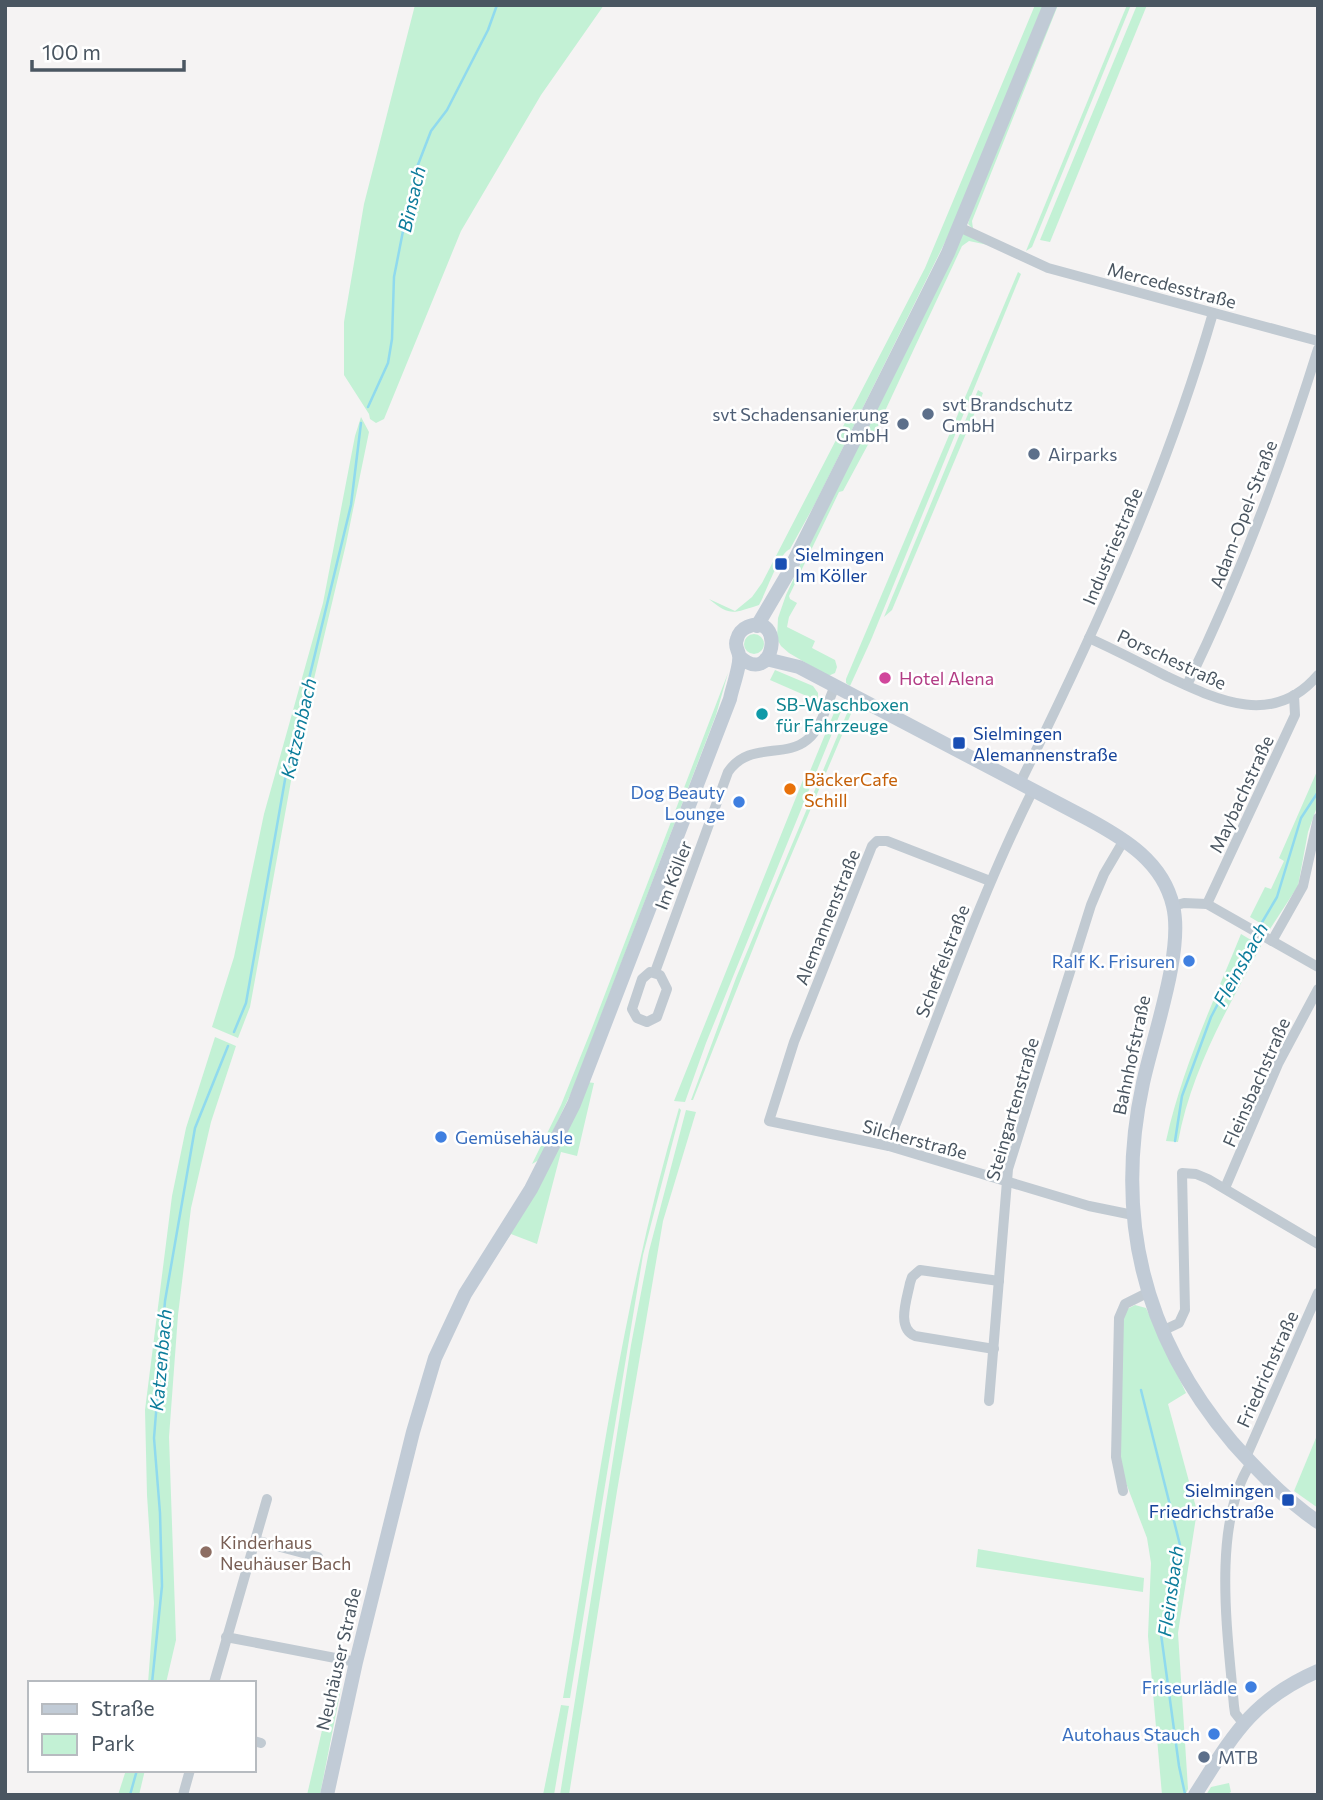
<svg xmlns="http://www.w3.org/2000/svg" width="1323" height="1800" font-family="Commissioner,sans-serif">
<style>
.green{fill:#c3f1d5}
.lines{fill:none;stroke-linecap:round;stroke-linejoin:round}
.stream{stroke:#90daee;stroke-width:2.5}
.street{stroke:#c1cad2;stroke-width:10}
.secondary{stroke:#c1cbd6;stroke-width:14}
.service-dot{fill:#5c6f8a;stroke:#fff;stroke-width:2.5}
.transit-dot{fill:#1a4fb4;stroke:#fff;stroke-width:2.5}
.hotel-dot{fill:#d1479c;stroke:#fff;stroke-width:2.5}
.culture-dot{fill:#0f9aa8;stroke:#fff;stroke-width:2.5}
.food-dot{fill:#e8710a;stroke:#fff;stroke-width:2.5}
.shop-dot{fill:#3f7fe0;stroke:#fff;stroke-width:2.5}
.education-dot{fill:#8d6e63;stroke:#fff;stroke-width:2.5}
.labels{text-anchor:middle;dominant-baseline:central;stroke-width:5;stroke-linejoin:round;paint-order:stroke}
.street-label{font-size:18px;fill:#4a5661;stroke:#fff}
.service-label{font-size:18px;fill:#4e5e75;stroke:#fff;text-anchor:start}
.transit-label{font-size:18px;fill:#164399;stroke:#fff;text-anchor:start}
.hotel-label{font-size:18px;fill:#b23c85;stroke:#fff;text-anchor:start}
.culture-label{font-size:18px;fill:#0d838f;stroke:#fff;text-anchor:start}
.food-label{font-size:18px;fill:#c56008;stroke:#fff;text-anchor:start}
.shop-label{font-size:18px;fill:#366cbe;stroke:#fff;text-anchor:end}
.education-label{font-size:18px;fill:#785e54;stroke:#fff;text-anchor:start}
.water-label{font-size:19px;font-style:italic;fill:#0c7c9b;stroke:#fff}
</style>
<rect width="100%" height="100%" fill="#f5f3f3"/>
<g class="green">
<polygon points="415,5 604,5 541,95 461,231 384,419 376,423 370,419 369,414 344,375 344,322 364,204"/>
<path d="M1035,5H1043L956,220L816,502L790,549C779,553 767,591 759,605C733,613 731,617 709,599L735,611L752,597L762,583L925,268Z"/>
<polygon points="1054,5 1058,5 972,221 973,229 968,224 973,206"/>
<polygon points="1127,5 1131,5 1032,247 1026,251"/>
<polygon points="1137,5 1147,5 1050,242 1040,240"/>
<polygon points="966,232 988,245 969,241 962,246 878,426 843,491 839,492 789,596 790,599 797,603 789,617 787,627 815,641 812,648 835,660 837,667 835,673 828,676 789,653 781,646 777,639 778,618 786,595 834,492 960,236"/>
<polygon points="1018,272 1021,274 871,640 850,686 846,683 846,679"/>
<polygon points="978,390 983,393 892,610 884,617"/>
<polygon points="361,417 369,432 346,544 295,759 250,1007 238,1038 212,1027 234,957 264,814 323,603 355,436"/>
<circle cx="754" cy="644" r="10"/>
<polygon points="775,670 813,686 818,693 818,701 770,680"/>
<polygon points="728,673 716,715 573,1089 539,1160 532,1164 561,1105 592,1028"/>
<polygon points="838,703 844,704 706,1043 685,1102 674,1101 805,775 810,771"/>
<polygon points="850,706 853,709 771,903 693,1100 691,1100 736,978"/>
<polygon points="1318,769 1318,804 1308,832 1298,886 1270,929 1250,917 1265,887 1271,889 1284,861 1279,858"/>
<path d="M1241,934L1261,946C1227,1009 1191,1071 1178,1142L1166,1141C1182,1068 1213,1003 1241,934Z"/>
<polygon points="215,1037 236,1046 211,1122 191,1208 178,1315 169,1437 176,1640 166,1683 148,1683 154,1603 147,1495 145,1410 172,1196 186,1128"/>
<polygon points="587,1082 594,1083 577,1156 561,1152 537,1244 511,1234 474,1288"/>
<path d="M679,1108L681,1110L643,1255L570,1698H563C596,1501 622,1300 679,1108Z"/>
<polygon points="686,1110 696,1112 663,1221 617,1491 569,1795 560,1795 631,1345 649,1251"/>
<polygon points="1135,1305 1146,1308 1186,1393 1168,1404 1197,1511 1178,1633 1188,1789 1185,1795 1162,1795 1148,1636 1151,1563 1147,1538 1118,1462 1122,1314 1125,1310"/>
<polygon points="1318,1433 1318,1508 1294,1491"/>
<polygon points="978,1549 1144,1578 1143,1592 976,1567"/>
<polygon points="336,1670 341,1675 342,1683 320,1795 307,1795"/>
<polygon points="561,1705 569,1706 554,1795 543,1795"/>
<polygon points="126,1770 145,1770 139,1795 118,1795"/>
<polygon points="1229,1783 1231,1792 1226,1795 1206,1795 1211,1787"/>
</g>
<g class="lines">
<g class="stream">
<polyline points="368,407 388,363 392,339 394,277 414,175 431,131 447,110 488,30 497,5"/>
<polyline points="234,1032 246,1003 286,774 351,505 361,423"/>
<polyline points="1175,1141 1182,1096 1211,1017 1248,946 1277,897 1301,818 1318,792"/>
<polyline points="1141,1390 1180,1545 1161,1634 1179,1766 1185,1794"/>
<polyline points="152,1683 162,1586 160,1513 154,1438 165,1301 195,1128 228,1046"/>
<polyline points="130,1795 137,1770"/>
</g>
<g class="street">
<polyline points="959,227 1048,268 1318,341"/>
<path d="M1089,638C1115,650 1141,663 1166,676C1217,700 1273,728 1318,675"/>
<path d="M1187,685C1240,577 1282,464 1318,349"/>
<path d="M1020,783C1095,631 1166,476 1213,313"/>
<polyline points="990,881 887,841 877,841 872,846 794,1042 769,1121 889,1146 1089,1206 1133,1215"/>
<polyline points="1207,904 1295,715 1294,695"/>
<polyline points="1173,906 1184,903 1207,904 1318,967"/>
<polyline points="1272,941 1303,886 1318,818"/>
<polygon points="650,972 660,975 667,989 657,1017 647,1022 637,1018 632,1009 642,979"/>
<path d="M655,972L728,772C749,741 784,759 807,740C822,728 827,703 835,686"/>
<path d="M889,1146L895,1126C940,1013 979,898 1033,790"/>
<polyline points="1225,1188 1278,1064 1318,989"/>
<polyline points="1162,1331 1179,1323 1185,1310 1182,1173 1196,1174 1208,1179 1318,1244"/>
<path d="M994,1349L915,1336C896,1328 907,1299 910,1283L912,1277L920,1270L999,1281"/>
<polyline points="989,1401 1008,1169 1091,905 1104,874 1124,840"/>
<polyline points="1246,1457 1318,1293"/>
<polyline points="1123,1491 1116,1457 1119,1318 1125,1304 1147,1293"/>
<polyline points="255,1540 318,1557"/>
<polyline points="226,1637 356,1662"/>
<polyline points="214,1683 267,1499"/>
<path d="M1243,1723L1235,1713L1234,1706C1228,1636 1211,1524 1251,1463"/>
<polyline points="254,1741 261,1743"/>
<polyline points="183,1795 190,1770"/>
</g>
<g class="secondary">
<polyline points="757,626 787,575 948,253 1050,5"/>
<path d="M766,659L799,667L1088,819C1125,839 1163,862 1173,906C1184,951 1153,1036 1143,1083C1114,1217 1144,1338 1233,1443C1259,1472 1286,1500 1318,1522"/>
<path d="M327,1795L356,1662L413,1432L435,1358L465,1294L531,1189L574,1104L730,699C732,688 741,665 739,655C738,649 734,646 737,639C738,634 742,629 747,627C786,610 775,690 739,656"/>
<path d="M1195,1795C1232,1737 1251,1700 1318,1671"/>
</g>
</g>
<g class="service-dot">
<circle cx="928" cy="414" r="7"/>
<circle cx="903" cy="424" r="7"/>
<circle cx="1034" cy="454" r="7"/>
<circle cx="1204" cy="1757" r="7"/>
</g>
<g class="transit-dot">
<rect x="774" y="557" width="14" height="14" rx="3.5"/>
<rect x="952" y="736" width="14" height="14" rx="3.5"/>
<rect x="1281" y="1493" width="14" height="14" rx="3.5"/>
</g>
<circle class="hotel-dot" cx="885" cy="678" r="7"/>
<circle class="culture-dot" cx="762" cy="714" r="7"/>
<circle class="food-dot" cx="790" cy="789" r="7"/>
<g class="shop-dot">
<circle cx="739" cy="802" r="7"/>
<circle cx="1189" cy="961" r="7"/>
<circle cx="441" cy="1137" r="7"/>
<circle cx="1251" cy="1687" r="7"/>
<circle cx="1214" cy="1734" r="7"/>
</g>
<circle class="education-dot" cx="206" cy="1552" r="7"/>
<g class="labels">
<g class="street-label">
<text transform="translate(1172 285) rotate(15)">Mercedesstraße</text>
<text transform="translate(1243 514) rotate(-69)">Adam-Opel-Straße</text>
<text transform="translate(1112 546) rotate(-67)">Industriestraße</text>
<text transform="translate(1172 659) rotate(25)">Porschestraße</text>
<text transform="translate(1241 794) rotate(-65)">Maybachstraße</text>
<text transform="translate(673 875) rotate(-69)">Im Köller</text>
<text transform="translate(827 917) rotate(-68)">Alemannenstraße</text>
<text transform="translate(942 961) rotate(-69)">Scheffelstraße</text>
<text transform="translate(1131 1055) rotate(-78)">Bahnhofstraße</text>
<text transform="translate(1256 1082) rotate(-66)">Fleinsbachstraße</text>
<text transform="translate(1012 1109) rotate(-74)">Steingartenstraße</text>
<text transform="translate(915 1139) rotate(15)">Silcherstraße</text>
<text transform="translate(1267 1369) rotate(-66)">Friedrichstraße</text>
<text transform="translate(338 1659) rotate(-77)">Neuhäuser Straße</text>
</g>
<g class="service-label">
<text x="942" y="404">svt Brandschutz<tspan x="942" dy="21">GmbH</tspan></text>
<text x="889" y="414" text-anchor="end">svt Schadensanierung<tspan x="889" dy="21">GmbH</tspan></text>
<text x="1048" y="454">Airparks</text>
<text x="1218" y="1757">MTB</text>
</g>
<g class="transit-label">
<text x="795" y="554">Sielmingen<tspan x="795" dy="21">Im Köller</tspan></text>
<text x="973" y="733">Sielmingen<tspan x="973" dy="21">Alemannenstraße</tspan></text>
<text x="1274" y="1490" text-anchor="end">Sielmingen<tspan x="1274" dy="21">Friedrichstraße</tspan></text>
</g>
<g class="hotel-label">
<text x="899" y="678">Hotel Alena</text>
</g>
<g class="culture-label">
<text x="776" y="704">SB-Waschboxen<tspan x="776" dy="21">für Fahrzeuge</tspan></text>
</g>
<g class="food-label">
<text x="804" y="779">BäckerCafe<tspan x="804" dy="21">Schill</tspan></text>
</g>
<g class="shop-label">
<text x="725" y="792">Dog Beauty<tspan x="725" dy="21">Lounge</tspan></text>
<text x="1175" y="961">Ralf K. Frisuren</text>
<text x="455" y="1137" text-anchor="start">Gemüsehäusle</text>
<text x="1237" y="1687">Friseurlädle</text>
<text x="1200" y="1734">Autohaus Stauch</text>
</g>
<g class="education-label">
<text x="220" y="1542">Kinderhaus<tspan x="220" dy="21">Neuhäuser Bach</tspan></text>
</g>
<g class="water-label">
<text transform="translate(411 199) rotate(-77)">Binsach</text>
<text transform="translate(298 728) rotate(-77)">Katzenbach</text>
<text transform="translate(1240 964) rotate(-61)">Fleinsbach</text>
<text transform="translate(160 1360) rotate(-85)">Katzenbach</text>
<text transform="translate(1170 1591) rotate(-82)">Fleinsbach</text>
</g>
</g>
<rect width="1323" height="1800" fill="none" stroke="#4a5661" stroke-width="14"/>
<rect x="28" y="1681" width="228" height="91" fill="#ffffff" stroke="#b7bbc0" stroke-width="2"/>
<rect x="42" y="1704" width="35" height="10" fill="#c1cbd6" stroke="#b7bbc0" stroke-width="2"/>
<text x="91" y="1716" font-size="21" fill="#4a5661">Straße</text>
<rect x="42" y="1734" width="35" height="21" fill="#c3f1d5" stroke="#b7bbc0" stroke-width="2"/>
<text x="91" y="1751" font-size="21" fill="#4a5661">Park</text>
<path d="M32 60v10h152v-10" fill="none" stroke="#4a5661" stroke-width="3.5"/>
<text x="42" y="60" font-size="21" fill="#4a5661" stroke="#ffffff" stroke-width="5" paint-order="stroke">100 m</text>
</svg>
